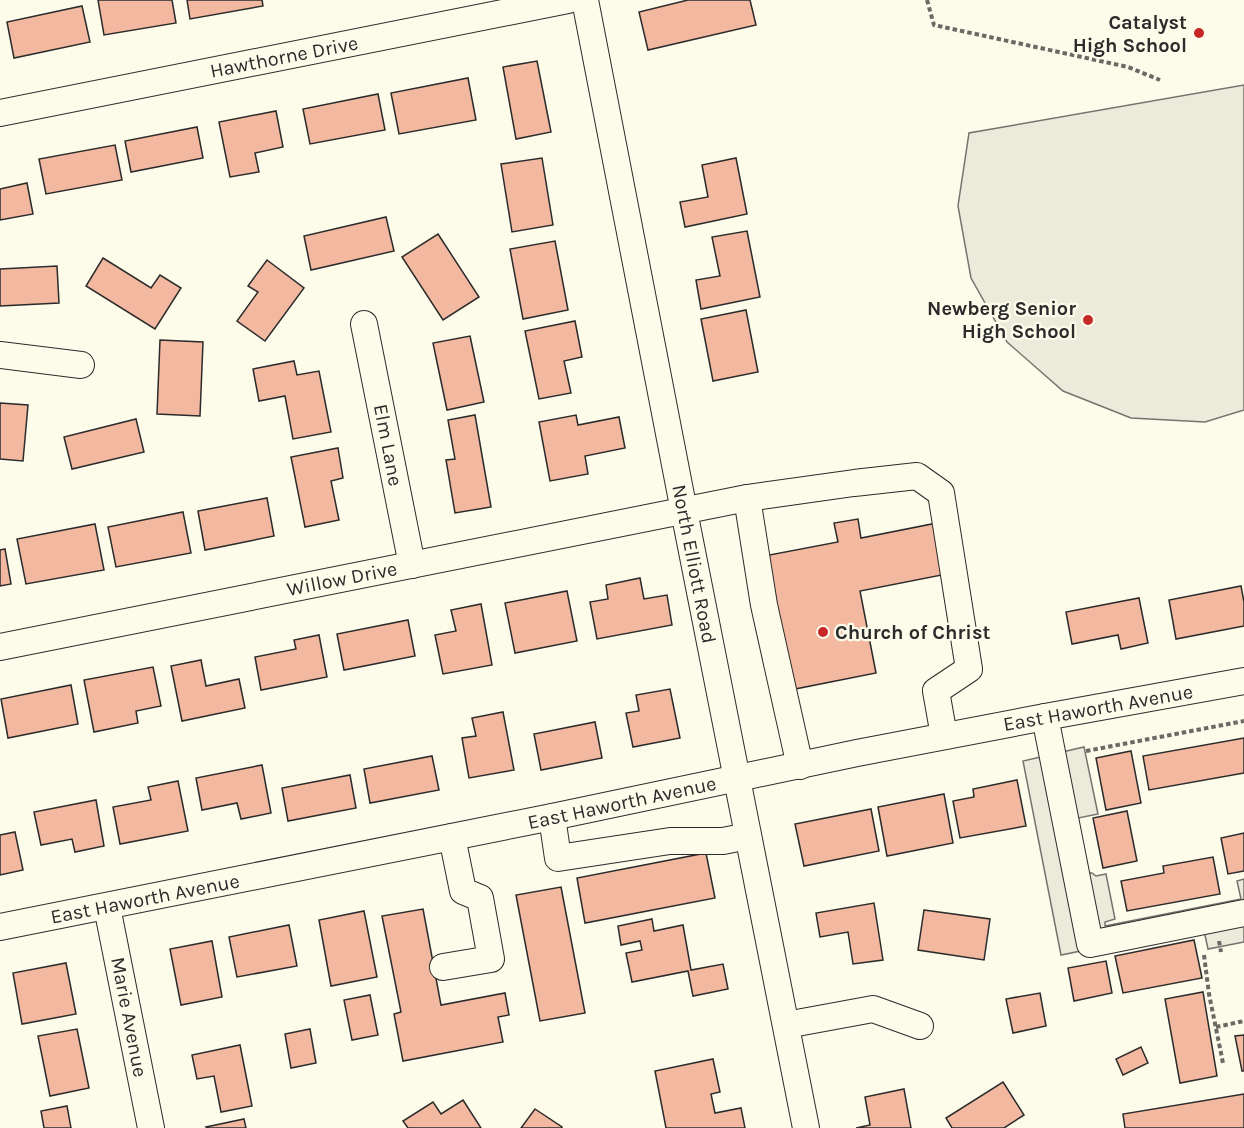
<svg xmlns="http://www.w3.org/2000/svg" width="1244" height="1128" font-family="Karla,sans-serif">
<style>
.green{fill:#ecebdb;stroke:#74746e;stroke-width:1.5}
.parking{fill:#eceadb;stroke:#74746e;stroke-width:1.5}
.building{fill:#f2b8a0;stroke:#2b2b2b;stroke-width:1.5}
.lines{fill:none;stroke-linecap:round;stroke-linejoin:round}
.minor-casing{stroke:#2b2b2b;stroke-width:28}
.path{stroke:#6a6964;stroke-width:4;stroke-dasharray:4.5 3;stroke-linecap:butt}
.minor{stroke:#fdfbea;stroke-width:26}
.poi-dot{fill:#c62828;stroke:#fdfbea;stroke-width:2}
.labels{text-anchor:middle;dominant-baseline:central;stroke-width:4.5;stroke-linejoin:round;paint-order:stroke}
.poi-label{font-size:20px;font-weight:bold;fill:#2b2b2b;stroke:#fdfbea;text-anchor:end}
.street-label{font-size:20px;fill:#2b2b2b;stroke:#fdfbea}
</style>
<rect width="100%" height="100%" fill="#fdfbea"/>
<polygon class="green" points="1244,85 1244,410 1205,422 1131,418 1063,391 1007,342 971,278 958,206 969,133"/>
<polygon class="parking" points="1084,747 1098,814 1078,818 1088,873 1092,873 1096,876 1106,874 1115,919 1105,922 1105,926 1241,899 1237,881 1244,879 1244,942 1208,949 1203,926 1061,955 1023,761"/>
<g class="building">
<polygon points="98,0 172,0 176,23 104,35"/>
<polygon points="187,0 262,0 263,6 190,19"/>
<polygon points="688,0 750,0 756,25 648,50 639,12"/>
<polygon points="82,6 90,42 14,58 7,22"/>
<polygon points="537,61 551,132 516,139 503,67"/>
<polygon points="468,78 476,120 399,134 391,93"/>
<polygon points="378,94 385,130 310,144 303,109"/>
<polygon points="276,111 283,147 255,153 259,172 230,177 219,122"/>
<polygon points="197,127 203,158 131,172 125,141"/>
<polygon points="115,145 122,180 46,194 39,159"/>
<polygon points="542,158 553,225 512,232 501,164"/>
<polygon points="736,158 747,214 685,227 680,202 708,197 702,165"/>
<polygon points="27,183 33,214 0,220 0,189"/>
<polygon points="386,217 394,251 311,270 304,236"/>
<polygon points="747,231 760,297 701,309 696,280 720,276 712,237"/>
<polygon points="438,234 479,297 443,320 402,257"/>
<polygon points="555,241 568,310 523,319 510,249"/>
<polygon points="103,258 151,288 160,275 181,288 155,329 86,286"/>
<polygon points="267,260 304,288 265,341 237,321 258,292 248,286"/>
<polygon points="57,266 59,303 0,306 0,269"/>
<polygon points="746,310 758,372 713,381 701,319"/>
<polygon points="575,321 582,357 564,361 571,393 539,399 525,331"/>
<polygon points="470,336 484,402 447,410 433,343"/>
<polygon points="160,340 203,342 200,416 157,414"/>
<polygon points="294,361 297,375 319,371 331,432 293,439 285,396 259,401 253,369"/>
<polygon points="0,403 28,405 23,461 0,459"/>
<polygon points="475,415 491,507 455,513 446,460 455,459 448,420"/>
<polygon points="576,415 578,425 619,417 625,448 585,456 588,474 550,481 539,422"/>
<polygon points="136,419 144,452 72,469 64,437"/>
<polygon points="338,448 343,478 331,481 339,520 305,527 291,457"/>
<polygon points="267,498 274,536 205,550 198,511"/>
<polygon points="183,512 191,553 116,567 108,527"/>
<polygon points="858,519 861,538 937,523 947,574 860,591 876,673 790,690 764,556 838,542 834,523"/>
<polygon points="95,524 104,570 26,584 17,539"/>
<polygon points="5,549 11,584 0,586 0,550"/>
<polygon points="640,578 644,599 667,595 672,625 597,639 590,602 608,599 606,585"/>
<polygon points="1241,586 1244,602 1244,626 1176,639 1169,600"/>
<polygon points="567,591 577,641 515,653 505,603"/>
<polygon points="1139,598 1148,643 1121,649 1118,635 1072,644 1066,612"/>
<polygon points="481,604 492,665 443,674 435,635 456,631 451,610"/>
<polygon points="408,620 415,656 344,670 337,634"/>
<polygon points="319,635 327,677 261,690 255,657 296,649 294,640"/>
<polygon points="201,660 206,686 239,679 245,708 182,721 171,666"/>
<polygon points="153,667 161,706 136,711 138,723 94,732 84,680"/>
<polygon points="71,685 78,724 8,738 1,699"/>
<polygon points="670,689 680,738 633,747 626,713 639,711 636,695"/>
<polygon points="503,712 514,770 469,778 462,738 476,736 472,718"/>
<polygon points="595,722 602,758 541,770 534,734"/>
<polygon points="1244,738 1244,773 1149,790 1143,756"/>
<polygon points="1131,751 1141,803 1106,810 1096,758"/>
<polygon points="432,756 439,790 370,803 364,769"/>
<polygon points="262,765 271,813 241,819 237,803 202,810 196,778"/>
<polygon points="350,775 356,808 288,821 282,788"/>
<polygon points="1017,780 1026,826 960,838 953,801 974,797 973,789"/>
<polygon points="178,781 188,831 120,844 113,807 151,800 148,787"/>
<polygon points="944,794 953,843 887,856 878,807"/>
<polygon points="96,800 104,846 75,852 72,839 41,845 34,812"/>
<polygon points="871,809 879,851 804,866 795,824"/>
<polygon points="1127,811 1137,861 1103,868 1093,818"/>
<polygon points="15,832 23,870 0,875 0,835"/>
<polygon points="1244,833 1244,871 1228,874 1221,838"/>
<polygon points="706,853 715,898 585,923 577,878"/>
<polygon points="1213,857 1220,894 1127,911 1121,881 1164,873 1163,866"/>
<polygon points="561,887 585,1013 540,1021 516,895"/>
<polygon points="874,903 883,960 853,964 848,932 820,937 816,913"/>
<polygon points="423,909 441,1005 505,993 509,1015 498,1017 503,1042 403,1061 394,1014 401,1012 382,916"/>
<polygon points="924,910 990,919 984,960 918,950"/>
<polygon points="364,911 377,977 331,986 319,920"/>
<polygon points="652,919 654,931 683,925 691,970 723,964 728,989 693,996 688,971 632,982 626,953 642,950 640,941 621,945 618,926"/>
<polygon points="289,925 297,966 237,977 229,937"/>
<polygon points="1194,940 1202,978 1123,993 1115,956"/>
<polygon points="212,941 222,997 181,1005 170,949"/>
<polygon points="1106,961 1112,993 1074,1001 1068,968"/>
<polygon points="66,963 76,1014 22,1024 13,973"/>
<polygon points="1203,992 1217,1076 1180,1083 1165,999"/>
<polygon points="1040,993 1046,1026 1013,1033 1006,999"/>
<polygon points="370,995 378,1035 352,1040 344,1000"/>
<polygon points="77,1029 89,1088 50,1096 38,1036"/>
<polygon points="310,1029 316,1063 291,1068 285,1034"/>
<polygon points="1244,1035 1244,1071 1242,1071 1235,1036"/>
<polygon points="240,1045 252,1106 221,1112 214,1076 197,1079 192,1055"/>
<polygon points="1141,1047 1148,1063 1123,1075 1116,1059"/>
<polygon points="713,1059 720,1092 711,1094 715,1113 741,1108 745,1128 666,1128 655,1071"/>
<polygon points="1003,1082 1024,1115 1004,1128 952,1128 946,1118"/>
<polygon points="904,1089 911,1128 856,1128 870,1125 865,1097"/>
<polygon points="1244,1094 1244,1128 1125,1128 1123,1114"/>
<polygon points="463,1100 481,1128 408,1128 403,1121 433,1102 441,1114"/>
<polygon points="67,1106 71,1128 44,1128 41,1111"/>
<polygon points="535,1109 562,1127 562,1128 521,1128"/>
<polygon points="244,1119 246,1128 207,1128 206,1127"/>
</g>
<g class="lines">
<g class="minor-casing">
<g id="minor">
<polyline points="585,0 684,511 806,1128"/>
<polyline points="0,113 568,0"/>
<polyline points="364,324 412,565"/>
<polyline points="0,355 81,365"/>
<polyline points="747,498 764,605 800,766"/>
<polyline points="0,647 747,498 854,483 917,476 941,493 969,669 936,691 944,736"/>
<polyline points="1045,717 1090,944 1244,913"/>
<polyline points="552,817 558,858 670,841 723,841 748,836"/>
<polyline points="107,907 151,1128"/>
<polyline points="0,927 552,817 857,753 1045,717 1244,681"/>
<polyline points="443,967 491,959 480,898 463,891 452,837"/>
<polyline points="786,1025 873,1009 920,1026"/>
</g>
</g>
<g class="path">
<polyline points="927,0 934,25 1128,67 1160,80"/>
<polyline points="1086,751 1244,721"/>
<polyline points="1219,941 1221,952"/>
<polyline points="1204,955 1209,994 1223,1063"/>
<polyline points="1216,1027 1244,1021"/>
</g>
<use href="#minor" class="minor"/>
</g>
<g class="poi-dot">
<circle cx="1199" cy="33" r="6"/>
<circle cx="1088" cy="320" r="6"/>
<circle cx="823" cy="632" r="6"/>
</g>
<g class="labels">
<g class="poi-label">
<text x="1187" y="22">Catalyst<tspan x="1187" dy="23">High School</tspan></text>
<text x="1076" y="308">Newberg Senior<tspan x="1076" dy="23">High School</tspan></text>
<text x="835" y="632" text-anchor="start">Church of Christ</text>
</g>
<g class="street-label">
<text transform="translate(284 57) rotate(-11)">Hawthorne Drive</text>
<text transform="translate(388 445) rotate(79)">Elm Lane</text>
<text transform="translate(694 564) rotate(79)">North Elliott Road</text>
<text transform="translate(342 579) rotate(-11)">Willow Drive</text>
<text transform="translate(1098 708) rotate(-10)">East Haworth Avenue</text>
<text transform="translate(622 803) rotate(-12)">East Haworth Avenue</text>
<text transform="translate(145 899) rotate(-11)">East Haworth Avenue</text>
<text transform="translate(129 1017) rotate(79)">Marie Avenue</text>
</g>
</g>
</svg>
